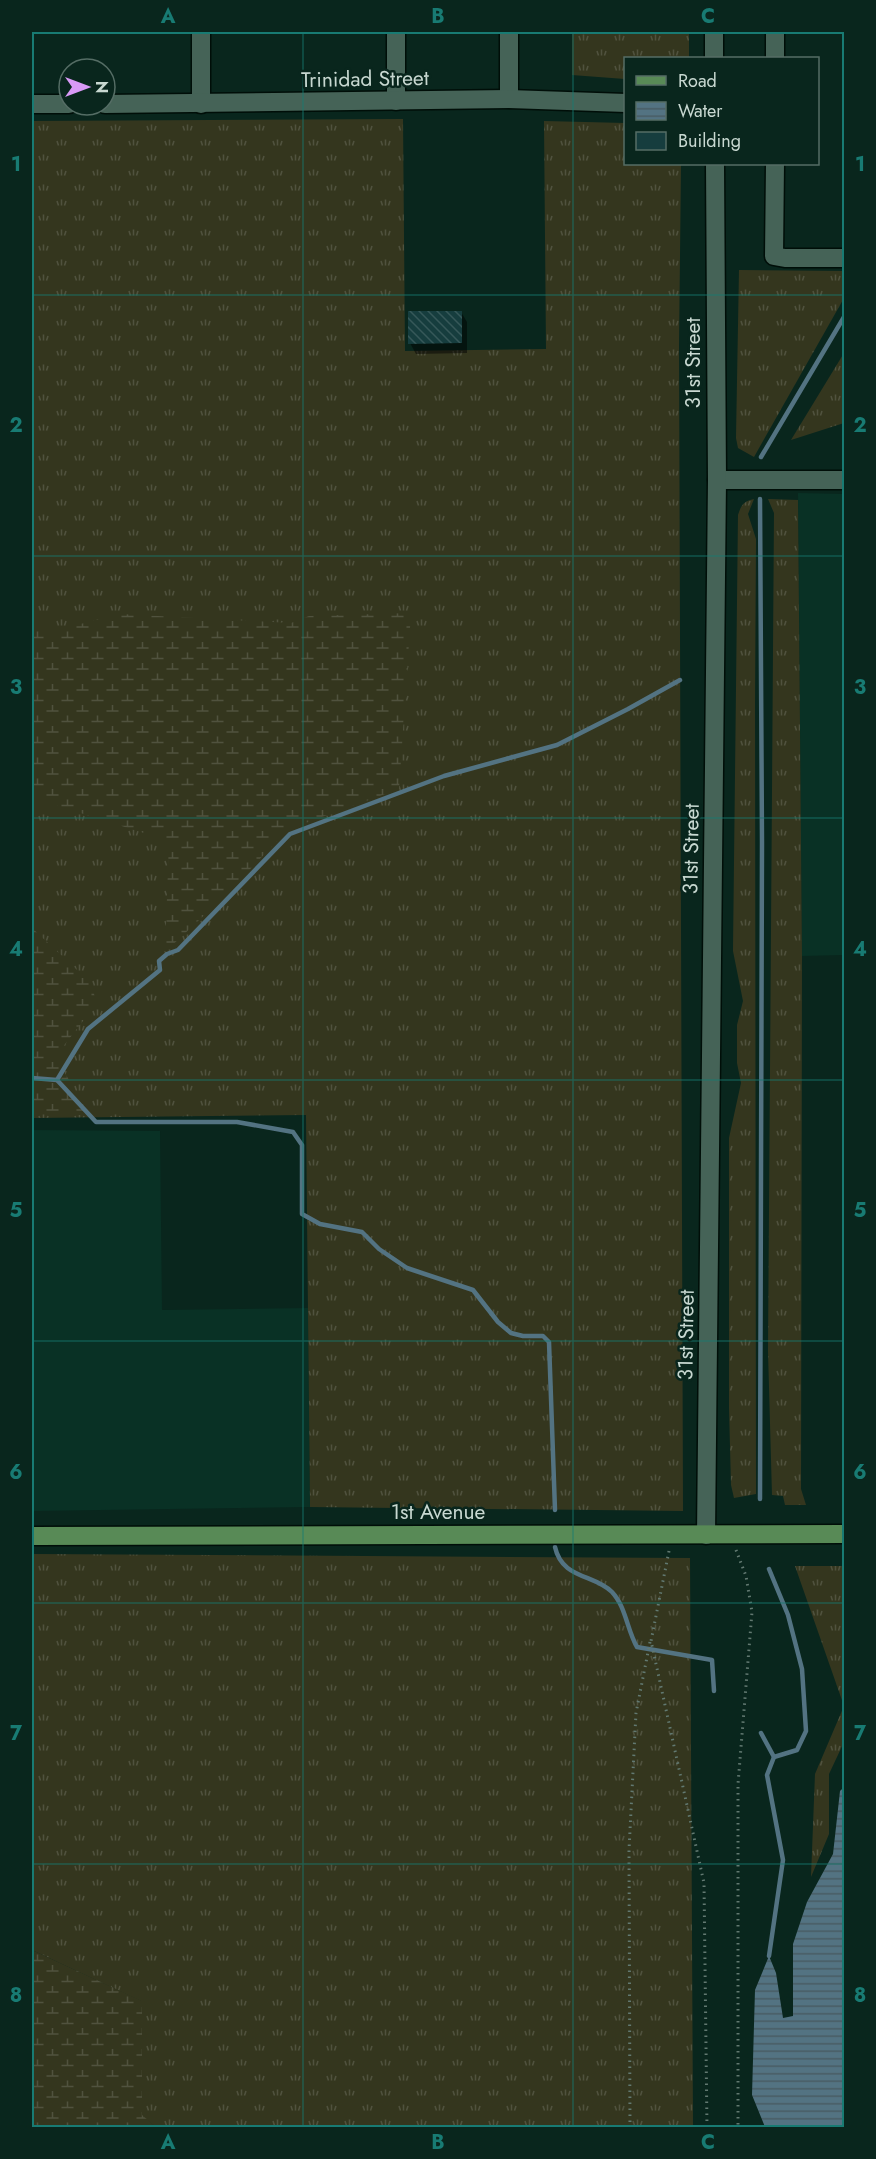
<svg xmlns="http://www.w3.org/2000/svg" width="876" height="2159" font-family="Jost,sans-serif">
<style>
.built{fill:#093125}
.grass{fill:url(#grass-tufts)}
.wetland{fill:url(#wetland-marsh)}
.water{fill:url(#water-rules)}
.shadow{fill:#0007}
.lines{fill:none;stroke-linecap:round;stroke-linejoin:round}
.stream{stroke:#537382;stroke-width:4.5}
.building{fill:url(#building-back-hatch)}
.minor-casing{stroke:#000e08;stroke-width:21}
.major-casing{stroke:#000e08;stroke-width:21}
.path{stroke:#627971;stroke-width:3;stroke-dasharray:1.5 4.5;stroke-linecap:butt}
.minor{stroke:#456357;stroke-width:18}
.major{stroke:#588a56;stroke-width:18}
.grid{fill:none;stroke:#187b73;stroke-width:1.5;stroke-opacity:0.55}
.labels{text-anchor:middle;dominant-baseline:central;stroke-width:5;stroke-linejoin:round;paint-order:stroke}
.street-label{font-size:21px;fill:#c8d8d1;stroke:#09261d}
.neatline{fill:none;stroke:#187b73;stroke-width:2}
.grid-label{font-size:20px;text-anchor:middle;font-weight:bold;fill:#187b73}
</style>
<defs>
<pattern id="grass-tufts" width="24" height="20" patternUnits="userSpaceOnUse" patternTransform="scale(1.5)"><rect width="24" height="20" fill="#34361e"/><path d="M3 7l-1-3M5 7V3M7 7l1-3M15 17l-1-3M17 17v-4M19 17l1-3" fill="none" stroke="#50523e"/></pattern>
<pattern id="wetland-marsh" width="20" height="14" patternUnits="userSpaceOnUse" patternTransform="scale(1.5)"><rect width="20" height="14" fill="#34361e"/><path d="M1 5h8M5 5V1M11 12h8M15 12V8" fill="none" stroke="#50523e"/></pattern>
<pattern id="water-rules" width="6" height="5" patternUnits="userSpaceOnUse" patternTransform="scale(1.5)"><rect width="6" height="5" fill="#537382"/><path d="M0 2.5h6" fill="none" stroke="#495c64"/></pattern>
<pattern id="building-back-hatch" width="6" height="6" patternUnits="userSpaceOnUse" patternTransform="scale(1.5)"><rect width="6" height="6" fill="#163d3e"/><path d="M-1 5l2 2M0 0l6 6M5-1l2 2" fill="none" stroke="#365859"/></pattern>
</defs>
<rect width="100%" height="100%" fill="#09261d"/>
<g class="built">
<polygon points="798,493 844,494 844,955 802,956"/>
<polygon points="32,1130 160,1131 162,1310 308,1308 310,1507 32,1511"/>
</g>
<g class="grass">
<polygon points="572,32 689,32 689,58 626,58 625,79 572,75"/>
<polygon points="403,119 405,351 546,349 544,121 625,123 626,164 681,164 679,346 683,1511 310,1507 306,1115 32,1118 32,121"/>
<polygon points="739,270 844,271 844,298 754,457 738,448 736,438"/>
<polygon points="844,353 844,423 791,440"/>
<path d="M754,499L748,514L756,539L755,703L756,1494L734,1498L731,1485L729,1408V1138L741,1083L737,1063V1025L743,1001L733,951L738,515C741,505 744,501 754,499Z"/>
<polygon points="768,499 798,500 802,956 801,1489 806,1505 785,1505 783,1496 772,1495 768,1351 774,513"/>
<polygon points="32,1554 690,1558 693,2127 156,2127 142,2116 141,2001 32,1950"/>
<polygon points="795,1566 844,1566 844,1742 829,1774 829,1834 811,1877 815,1774 844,1706"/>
</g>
<g class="wetland">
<polygon points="411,613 399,789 289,829 214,906 165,952 169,841 52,804 32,793 32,628 49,632 120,614 291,623 309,616"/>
<polygon points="32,928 90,982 97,1003 55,1057 91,1116 32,1111"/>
<polygon points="32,1950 142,2001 142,2115 156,2127 32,2127"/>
</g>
<polygon class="water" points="844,1787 844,2127 765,2127 752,2095 755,1990 769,1956 776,1973 783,2018 793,2016 793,1944 807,1902 833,1854 840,1791"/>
<polygon class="shadow" points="461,312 467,322 467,353 416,354 410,343"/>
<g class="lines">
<g class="stream">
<polyline points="761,457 844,317"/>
<polyline points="760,499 762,842 760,1499"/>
<polyline points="32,1078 57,1080"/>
<polyline points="555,1510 549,1342 543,1336 523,1336 511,1333 498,1322 473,1290 407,1268 379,1249 362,1232 320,1224 302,1214 302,1145 293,1132 237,1122 96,1122 57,1080 88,1029 160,970 159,961 167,954 178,950 290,834 444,776 557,745 628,709 680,680"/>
<path d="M555,1547C562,1579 594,1574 612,1592C626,1607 627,1630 637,1647L712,1660L714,1691"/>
<polyline points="761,1733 774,1757"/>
<polyline points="769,1956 783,1860 767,1775 774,1757 797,1750 806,1731 802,1669 788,1615 769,1569"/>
</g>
</g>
<polygon class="building" points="408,311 462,311 462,343 408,344"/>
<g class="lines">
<g class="minor-casing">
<g id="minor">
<polyline points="201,32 201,104"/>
<polyline points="509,32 509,99"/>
<polyline points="714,32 714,58"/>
<polyline points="775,58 775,32"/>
<polyline points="396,101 396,32"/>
<polyline points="32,104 69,104"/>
<polyline points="105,104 509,99 626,103"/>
<polyline points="775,164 774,256 785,258 844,258"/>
<polyline points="717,480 844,480"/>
<polyline points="706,1535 717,480 715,164"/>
</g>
</g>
<g class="major-casing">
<polyline id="major" points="32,1536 844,1534"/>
</g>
<g class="path">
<polyline points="736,1550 746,1576 752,1612 738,1784 738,2128"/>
<polyline points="669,1551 651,1641 704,1883 707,2128"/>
<polyline points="630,2128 629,1850 636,1713 650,1642"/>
</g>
<use href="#minor" class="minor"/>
<use href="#major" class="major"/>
</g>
<path class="grid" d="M303,32V2128M573,32V2128M32,295H844M32,556H844M32,818H844M32,1080H844M32,1341H844M32,1603H844M32,1864H844"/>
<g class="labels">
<g class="street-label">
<text transform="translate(365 79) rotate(-1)">Trinidad Street</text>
<text transform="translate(693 363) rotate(-90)">31st Street</text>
<text transform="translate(691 849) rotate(-89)">31st Street</text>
<text transform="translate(686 1335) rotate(-89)">31st Street</text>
<text x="438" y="1512">1st Avenue</text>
</g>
</g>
<rect width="876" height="2159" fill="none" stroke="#09261d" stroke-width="66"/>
<rect x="624" y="57" width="195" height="108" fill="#09261d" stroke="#556d65" stroke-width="1.5"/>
<rect x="636" y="76" width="30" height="9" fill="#588a56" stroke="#556d65" stroke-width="1.5"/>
<text x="678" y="87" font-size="18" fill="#c8d8d1">Road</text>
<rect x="636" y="102" width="30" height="18" fill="url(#water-rules)" stroke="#556d65" stroke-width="1.5"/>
<text x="678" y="117" font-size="18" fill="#c8d8d1">Water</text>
<rect x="636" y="132" width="30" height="18" fill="#163d3e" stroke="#556d65" stroke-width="1.5"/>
<text x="678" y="147" font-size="18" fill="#c8d8d1">Building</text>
<g transform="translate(87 87) rotate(90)"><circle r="28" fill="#09261d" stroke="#556d65" stroke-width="1.5"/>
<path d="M0-4.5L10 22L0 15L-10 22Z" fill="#d99af7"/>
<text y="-9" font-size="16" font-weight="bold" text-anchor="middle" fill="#c8d8d1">N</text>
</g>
<rect x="33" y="33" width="810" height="2093" class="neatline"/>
<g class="grid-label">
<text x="168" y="23">A</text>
<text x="438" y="23">B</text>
<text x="708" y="23">C</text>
<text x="16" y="171">1</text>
<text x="860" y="171">1</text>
<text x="16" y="432">2</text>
<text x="860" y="432">2</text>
<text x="16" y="694">3</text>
<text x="860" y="694">3</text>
<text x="16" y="956">4</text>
<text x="860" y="956">4</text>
<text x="16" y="1217">5</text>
<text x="860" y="1217">5</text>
<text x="16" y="1479">6</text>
<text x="860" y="1479">6</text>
<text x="16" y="1740">7</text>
<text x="860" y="1740">7</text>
<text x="16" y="2002">8</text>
<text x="860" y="2002">8</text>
<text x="168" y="2149">A</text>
<text x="438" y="2149">B</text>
<text x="708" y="2149">C</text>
</g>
</svg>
